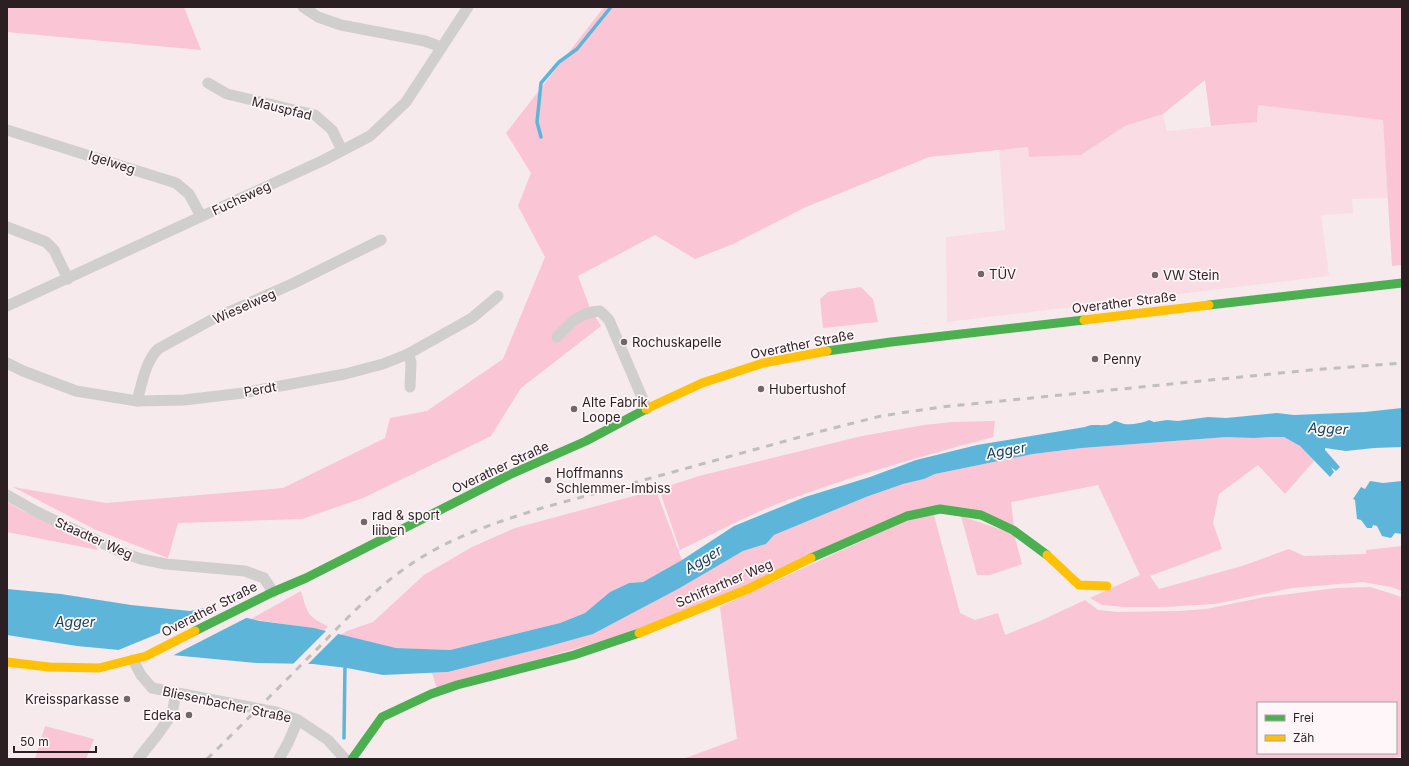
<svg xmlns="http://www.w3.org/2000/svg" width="1409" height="766" font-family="Inter,sans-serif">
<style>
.built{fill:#fadde4}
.green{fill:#fac5d4;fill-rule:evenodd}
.water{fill:#5db6d9}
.pier{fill:#f6eaed}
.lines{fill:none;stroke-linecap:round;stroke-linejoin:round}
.stream{stroke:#5db6d9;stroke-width:3.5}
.street{stroke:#d1cece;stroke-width:11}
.fast{stroke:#4caf50;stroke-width:9}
.slow{stroke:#ffc107;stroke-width:9}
.rail{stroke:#c1bebf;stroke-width:3;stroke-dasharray:7 7;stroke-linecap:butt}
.poi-dot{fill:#73666a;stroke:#fef6f8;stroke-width:1.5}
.labels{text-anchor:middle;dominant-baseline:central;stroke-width:3.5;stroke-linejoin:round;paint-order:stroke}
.street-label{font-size:13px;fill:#2c1f23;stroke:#fef6f8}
.poi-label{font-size:13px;fill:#2c1f23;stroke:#fef6f8;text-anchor:start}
.water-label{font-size:14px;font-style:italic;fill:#124459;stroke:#fef6f8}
</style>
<rect width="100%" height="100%" fill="#f6eaed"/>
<polygon class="built" points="1258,105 1320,111 1383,120 1388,198 1352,199 1353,213 1321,215 1329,276 947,322 946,237 1005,230 999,149 1028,147 1029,157 1081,155 1125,126 1163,114 1167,131 1257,122"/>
<g class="green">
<polygon points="7,7 184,7 201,50 7,32"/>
<polygon points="604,7 1402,7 1402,265 1392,266 1383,120 1258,105 1257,122 1211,126 1205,80 1163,114 1125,126 1081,155 1029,157 1028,147 929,157 806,207 733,244 695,259 655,235 578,276 590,308 601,326 521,388 491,436 363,498 302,519 178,523 168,558 94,529 13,487 106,503 283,488 385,438 390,418 427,411 503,359 545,257 518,206 531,173 506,133"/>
<polygon points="861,287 873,299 878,322 823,328 820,299 828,292"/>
<path d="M995,421L993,437C925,455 856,475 790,499C752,513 716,532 680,550L659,489L699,476L862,436L924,425L952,422Z"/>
<polygon points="1227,437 1284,437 1300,446 1314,461 1285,494 1258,465 1219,494 1213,523 1222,549 1150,576 1159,589 1242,566 1289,549 1304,556 1366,554 1366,550 1402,546 1402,591 1391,587 1363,582 1292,588 1215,604 1164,607 1124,607 1102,605 1090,598 1140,575 1098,485 1011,502 1014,526 939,506 634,632 437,688 432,673 448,672 539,649 593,634 678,589 743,551 766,544 774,535 866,497 903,484 924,479 935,474 1033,454 1082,448"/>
<polygon points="656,490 682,560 643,582 629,583 610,592 585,613 560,623 450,650 396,648 341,635 347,631 373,622 424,575 472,547 515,528"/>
<polygon points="7,502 21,510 95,545 98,550 7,532"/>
<path d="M934,515L960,613L975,620L998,613L1005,635L1040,621L1085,600L1098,610L1117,612L1179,611L1206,609L1265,597L1337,588L1370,587L1402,597V756L1391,759H683L737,739L720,607L909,519ZM1258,703H1396V753H1258Z"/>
<polygon points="961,516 1014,534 1022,564 990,575 977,575"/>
<path d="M301,591C307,612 307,617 328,626L324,630L251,619Z"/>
<polygon points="45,726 94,739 86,759 35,759"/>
</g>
<g class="water">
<path d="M1402,408V447L1374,448L1346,451L1325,448V450L1340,467L1336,471L1331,467L1334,472L1330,477L1300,446L1284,437H1270L1254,438L1227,437L1082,448L1033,454L935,474L924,479L903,484L866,497L774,535L766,544L743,551L678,589L593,634L539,649L448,672L383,675L347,668L313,664L257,663L77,646L7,635V589L61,594L131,605L190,611L203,608L260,621L314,628L396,648L450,650L560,623L585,613L610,592L629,583L643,582L682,560L734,526L805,497L870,477L916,460L977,445L1085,427C1095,422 1106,429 1114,421C1118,421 1120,423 1124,424C1131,425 1143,423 1149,420L1154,422L1167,420L1178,421L1208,417L1226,418L1277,413L1294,415L1365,412Z"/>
<polygon points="1370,481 1383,483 1402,481 1402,534 1395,533 1391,538 1382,536 1377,526 1373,525 1372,528 1367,528 1361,520 1357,519 1355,500 1353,499 1361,487 1365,489"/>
</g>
<g class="pier">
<polygon points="212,608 250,616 170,657 116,651 160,633 161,625 167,623 172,626"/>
<polygon points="328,629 340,632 306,666 291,666"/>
</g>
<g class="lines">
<g class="stream">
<polyline points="541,137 537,122 541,83 559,62 577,49 611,7"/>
<polyline points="344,738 345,663"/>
</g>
<g class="street">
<polyline points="303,7 318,17 341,25 425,41 441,47"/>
<polyline points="208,83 227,94 315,115 332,130 342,150"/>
<polyline points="7,130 176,183 189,194 201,216"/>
<polyline points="7,227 46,242 54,250 68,279"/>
<polyline points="7,306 324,160 370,136 406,102 468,7"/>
<path d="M557,337C570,323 580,312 600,311L609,320L647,409"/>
<polyline points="408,354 411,362 410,387"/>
<polyline points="7,363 23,371 76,391 137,401 184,400 243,393 345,374 383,364 408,354 472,318 498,296"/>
<path d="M137,401C142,384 145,362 158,349L213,319L292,284L381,240"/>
<polyline points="7,495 35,511 121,552 141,559 166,564 245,571 264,578 273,592"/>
<polyline points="133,660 141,675 152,688 276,712 298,720 328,740 345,759"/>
<polyline points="138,759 158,734 172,714 176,693"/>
<polyline points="279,759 288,743 298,720"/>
</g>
<g class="fast">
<polyline points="1209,305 1402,283"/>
<polyline points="827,351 891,342 1084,320"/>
<polyline points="811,558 907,516 940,509 981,515 1013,530 1047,555"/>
<polyline points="195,631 273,592 306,578 509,475 586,441 646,409"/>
<polyline points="352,759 382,717 431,694 457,685 574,655 639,633"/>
</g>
<g class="slow">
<polyline points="1084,320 1209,305"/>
<polyline points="646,409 702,383 763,363 827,351"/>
<polyline points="1047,555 1079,585 1107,586"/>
<polyline points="639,633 748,589 811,558"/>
<polyline points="7,662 49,667 99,668 146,656 195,631"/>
</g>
<path class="rail" d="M207,759C246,721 283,683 321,645C347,618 373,591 404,569C445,539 494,523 542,508L822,431L881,416L941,407L1311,370L1402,363"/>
</g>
<g class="poi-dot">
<circle cx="981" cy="274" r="4"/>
<circle cx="1155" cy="275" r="4"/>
<circle cx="624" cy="342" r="4"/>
<circle cx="1095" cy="359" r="4"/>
<circle cx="761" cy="389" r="4"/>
<circle cx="574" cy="409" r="4"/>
<circle cx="548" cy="480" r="4"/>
<circle cx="364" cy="522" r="4"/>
<circle cx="127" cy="699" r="4"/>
<circle cx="189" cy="715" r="4"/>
</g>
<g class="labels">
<g class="street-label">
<text transform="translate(282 108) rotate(14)">Mauspfad</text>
<text transform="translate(112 162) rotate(18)">Igelweg</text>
<text transform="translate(241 198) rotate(-25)">Fuchsweg</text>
<text transform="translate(1124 302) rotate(-7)">Overather Straße</text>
<text transform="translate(244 306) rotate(-24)">Wieselweg</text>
<text transform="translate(802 344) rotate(-11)">Overather Straße</text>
<text transform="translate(260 389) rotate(-10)">Perdt</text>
<text transform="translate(500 467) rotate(-25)">Overather Straße</text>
<text transform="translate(94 538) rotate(24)">Staadter Weg</text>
<text transform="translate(724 583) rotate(-23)">Schiffarther Weg</text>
<text transform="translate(209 609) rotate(-27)">Overather Straße</text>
<text transform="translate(227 704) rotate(12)">Bliesenbacher Straße</text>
</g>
<g class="poi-label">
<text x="989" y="274">TÜV</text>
<text x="1163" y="275">VW Stein</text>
<text x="632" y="342">Rochuskapelle</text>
<text x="1103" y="359">Penny</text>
<text x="769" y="389">Hubertushof</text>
<text x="582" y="402">Alte Fabrik<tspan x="582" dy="15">Loope</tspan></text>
<text x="556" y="473">Hoffmanns<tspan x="556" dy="15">Schlemmer-Imbiss</tspan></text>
<text x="372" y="515">rad &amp; sport<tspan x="372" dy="15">liiben</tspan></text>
<text x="119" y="699" text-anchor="end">Kreissparkasse</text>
<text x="181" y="715" text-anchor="end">Edeka</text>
</g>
<g class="water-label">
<text transform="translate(1328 428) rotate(3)">Agger</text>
<text transform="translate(1006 450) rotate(-10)">Agger</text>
<text transform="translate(703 559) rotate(-31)">Agger</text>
<text x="75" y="621">Agger</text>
</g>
</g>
<rect width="1409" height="766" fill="none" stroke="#2c1f23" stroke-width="16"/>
<rect x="1257" y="702" width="140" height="52" fill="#fef6f8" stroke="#aaa0a3"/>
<rect x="1265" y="715" width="20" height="6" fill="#4caf50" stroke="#aaa0a3"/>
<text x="1293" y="722" font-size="12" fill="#2c1f23">Frei</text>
<rect x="1265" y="735" width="20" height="6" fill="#ffc107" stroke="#aaa0a3"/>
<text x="1293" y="742" font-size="12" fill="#2c1f23">Zäh</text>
<path d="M14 746v6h82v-6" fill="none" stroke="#2c1f23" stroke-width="2"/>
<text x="20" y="746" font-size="12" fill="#2c1f23" stroke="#fef6f8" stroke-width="3" paint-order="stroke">50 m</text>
</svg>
